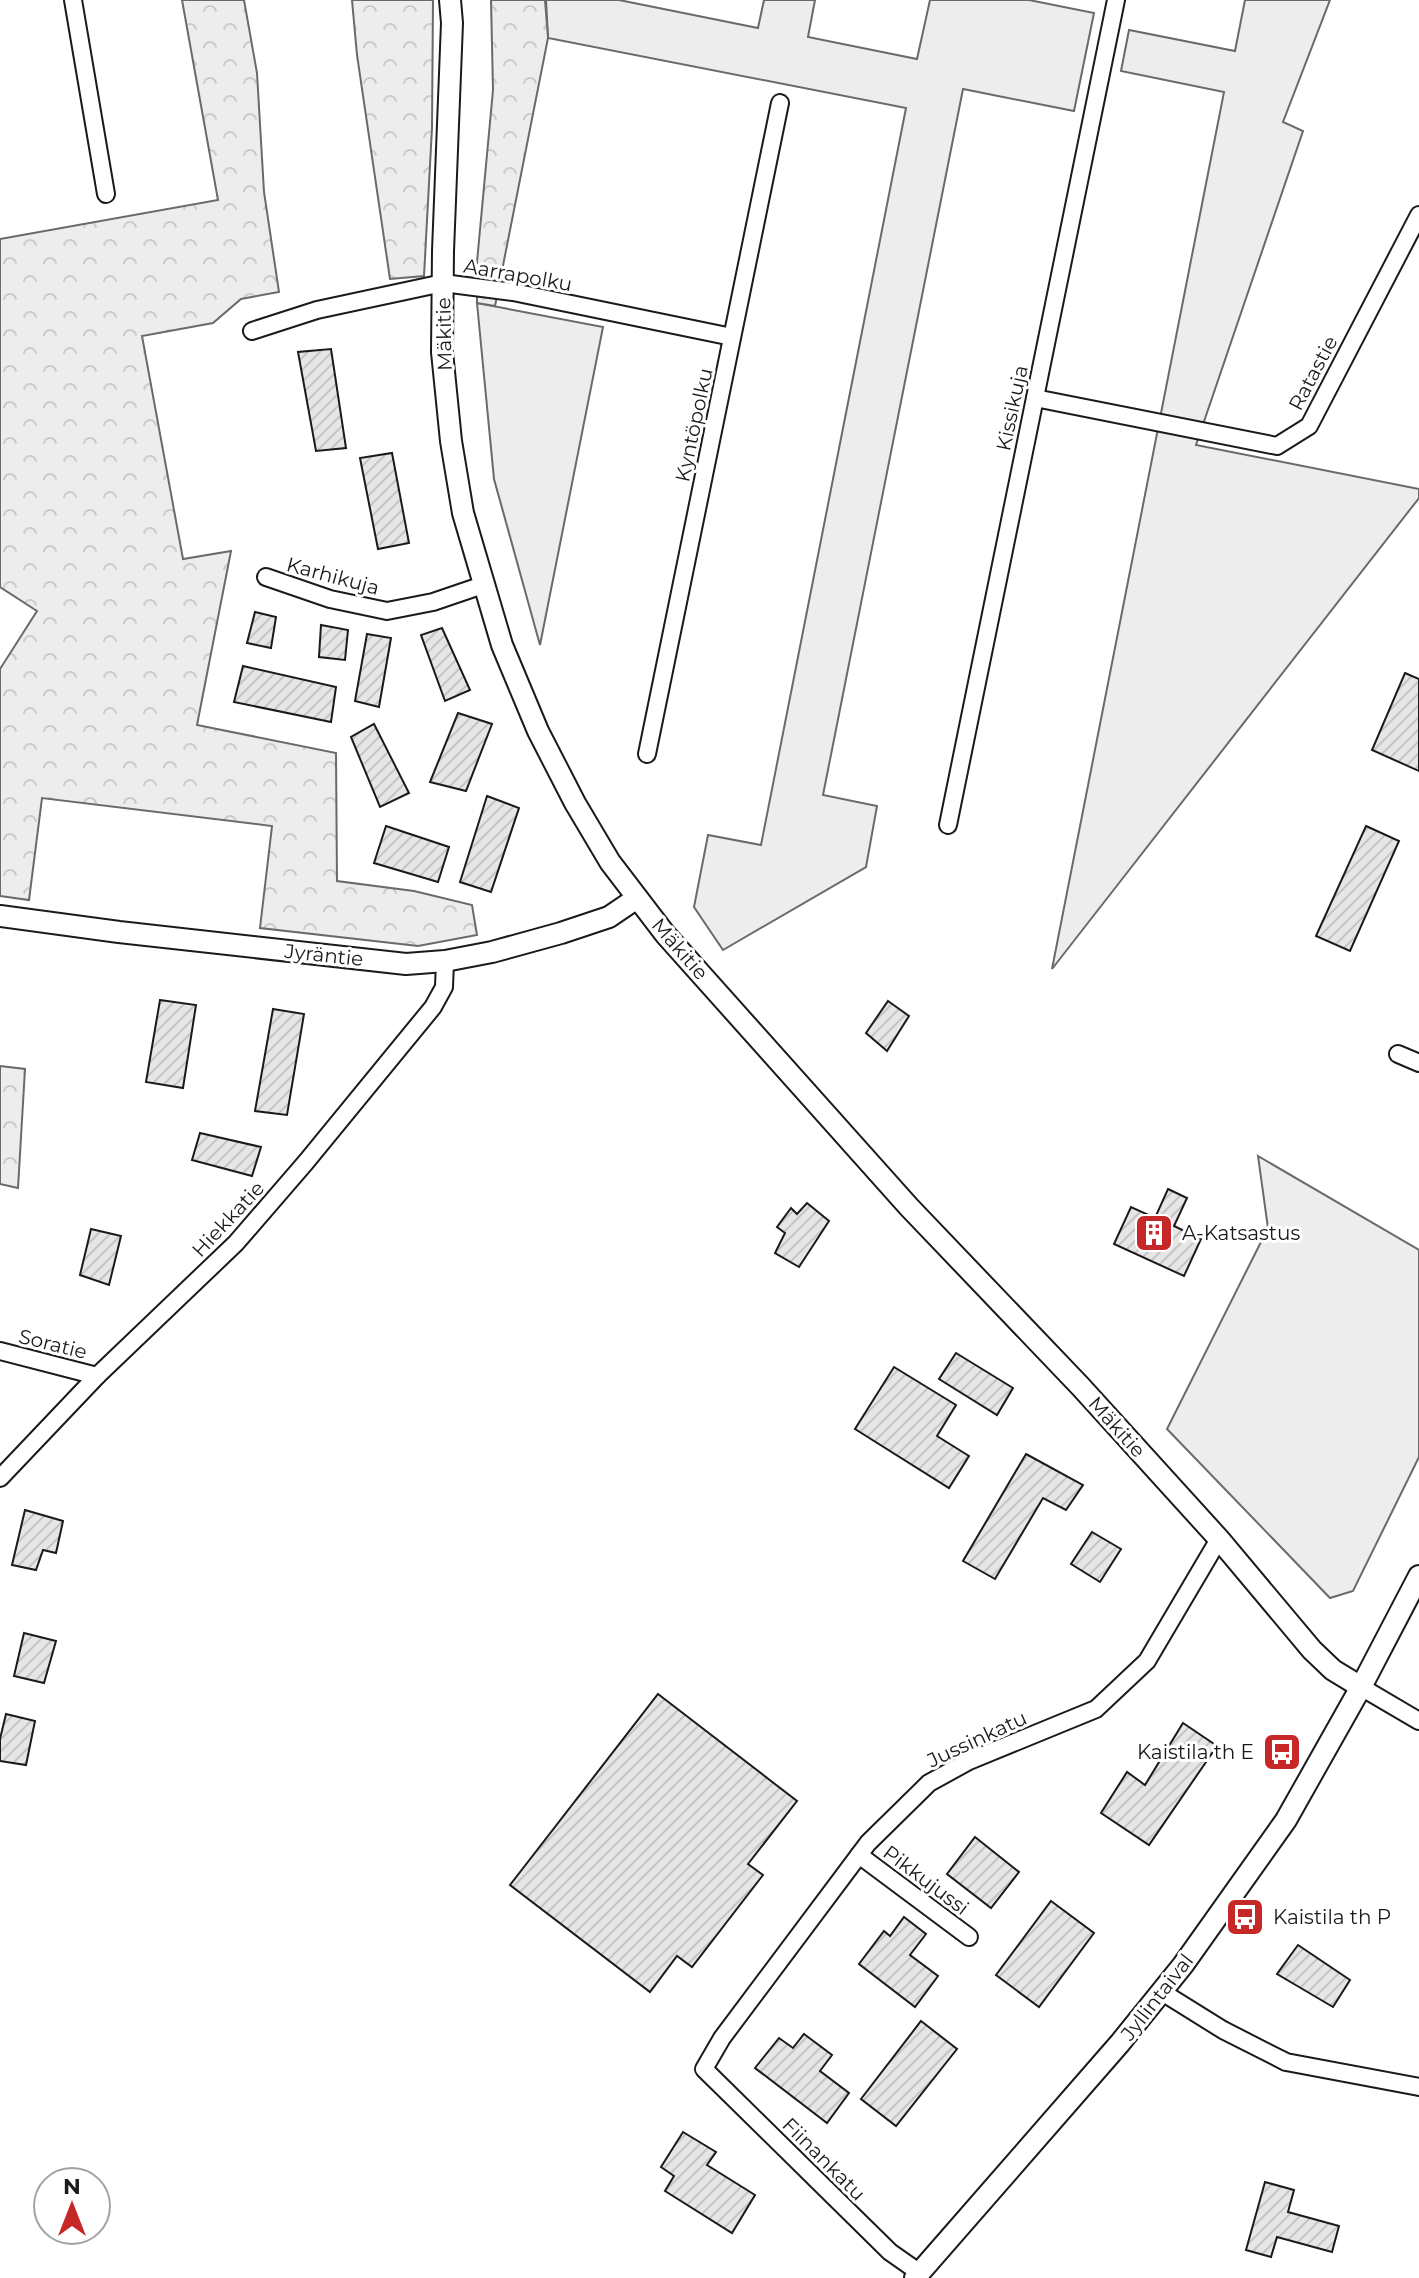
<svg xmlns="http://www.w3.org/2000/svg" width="1419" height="2278" font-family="Montserrat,sans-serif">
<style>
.built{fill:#ededed;stroke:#6a6a6a;stroke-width:2}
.forest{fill:url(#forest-crowns);stroke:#6a6a6a;stroke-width:2}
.building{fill:url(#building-hatch);stroke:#1a1a1a;stroke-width:2}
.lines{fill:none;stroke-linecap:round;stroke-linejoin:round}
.minor-casing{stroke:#1a1a1a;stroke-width:20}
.tertiary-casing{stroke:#1a1a1a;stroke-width:24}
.minor{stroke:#fff;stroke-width:16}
.tertiary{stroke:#fff;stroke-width:20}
.labels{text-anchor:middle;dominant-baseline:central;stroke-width:6;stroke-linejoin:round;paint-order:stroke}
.street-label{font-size:20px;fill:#1a1a1a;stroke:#fff}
.poi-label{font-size:20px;fill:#1a1a1a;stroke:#fff;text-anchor:start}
</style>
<defs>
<pattern id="forest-crowns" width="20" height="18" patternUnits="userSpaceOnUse" patternTransform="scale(2)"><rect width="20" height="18" fill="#ededed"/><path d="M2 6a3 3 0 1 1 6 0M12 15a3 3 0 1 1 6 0" fill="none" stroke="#cbcbcb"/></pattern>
<pattern id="building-hatch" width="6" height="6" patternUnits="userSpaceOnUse" patternTransform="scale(2)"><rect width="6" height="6" fill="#e6e6e6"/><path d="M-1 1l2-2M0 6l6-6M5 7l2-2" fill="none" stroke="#c5c5c5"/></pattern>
</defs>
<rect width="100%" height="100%" fill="#fff"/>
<g class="built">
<polygon points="546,0 619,0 758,28 764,0 815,0 808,37 917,59 930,0 1029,0 1094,13 1074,111 963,89 823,795 877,806 866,867 723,950 694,907 708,835 761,845 906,108 548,38"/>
<polygon points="1245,0 1330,0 1283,122 1303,131 1196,445 1419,489 1419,498 1052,969 1224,92 1121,71 1129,30 1235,51"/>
<polygon points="477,303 603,327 540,645 494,479"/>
<polygon points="1258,1156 1419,1250 1419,1457 1353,1591 1330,1598 1167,1429 1268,1228"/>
</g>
<g class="forest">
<polygon points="182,0 244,0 257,73 264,192 279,292 241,299 213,323 142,336 183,559 231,551 197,725 336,753 337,881 414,891 472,905 477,935 418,946 260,928 272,826 42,798 29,900 0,896 0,669 37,611 0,587 0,239 218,200"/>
<polygon points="352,0 433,0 432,128 424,276 390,279 357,55"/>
<polygon points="491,0 545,0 548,38 495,306 477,303 477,262 493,90"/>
<polygon points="0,1066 25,1069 18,1188 0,1184"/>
</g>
<g class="building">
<polygon points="331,349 346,448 316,451 298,352"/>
<polygon points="392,453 409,543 378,549 360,458"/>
<polygon points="255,612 276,617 271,648 247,643"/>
<polygon points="321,625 348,630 345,660 319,657"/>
<polygon points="442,628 470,690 445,701 421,635"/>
<polygon points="367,634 391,638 379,707 355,701"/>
<polygon points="243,666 336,687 331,722 234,702"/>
<polygon points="1405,673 1419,679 1419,771 1372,750"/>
<polygon points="458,713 492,724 466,791 430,782"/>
<polygon points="374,724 409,793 380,807 351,737"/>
<polygon points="487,796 519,808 491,892 460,882"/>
<polygon points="386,826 449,847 438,882 374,863"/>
<polygon points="1366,826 1399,841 1350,951 1316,936"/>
<polygon points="160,1000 196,1005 183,1088 146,1082"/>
<polygon points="888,1001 909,1016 887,1051 866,1033"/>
<polygon points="273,1009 304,1014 287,1115 255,1111"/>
<polygon points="200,1133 261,1147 252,1176 192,1160"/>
<polygon points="1168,1189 1187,1198 1174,1226 1201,1239 1184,1276 1114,1244 1131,1207 1155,1218"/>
<polygon points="807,1203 829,1221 799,1267 775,1253 785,1233 777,1227 791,1208 797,1214"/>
<polygon points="91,1229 121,1236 109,1285 80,1275"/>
<polygon points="956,1353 1013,1388 997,1415 939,1379"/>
<polygon points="894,1367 956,1405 937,1436 969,1456 949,1488 855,1429"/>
<polygon points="1026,1454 1083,1485 1066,1510 1043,1498 995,1579 963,1561"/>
<polygon points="25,1510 63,1521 56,1553 43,1550 36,1570 12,1565"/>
<polygon points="1092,1532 1121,1549 1100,1582 1071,1564"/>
<polygon points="24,1633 56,1641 44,1683 14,1676"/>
<polygon points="658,1694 797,1801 748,1864 763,1875 692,1967 677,1956 650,1992 510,1885"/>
<polygon points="6,1714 35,1721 26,1765 0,1761 0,1739"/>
<polygon points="1183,1723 1217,1746 1149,1845 1101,1813 1127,1772 1145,1785"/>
<polygon points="975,1837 1019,1872 991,1908 947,1874"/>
<polygon points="1051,1901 1094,1933 1039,2007 996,1975"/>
<polygon points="904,1917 926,1934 910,1955 938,1976 915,2007 859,1964 884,1931 890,1936"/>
<polygon points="1298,1945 1350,1980 1333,2007 1277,1974"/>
<polygon points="921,2021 957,2049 896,2126 861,2099"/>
<polygon points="804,2034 832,2055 820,2071 849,2093 827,2123 755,2068 779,2038 793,2048"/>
<polygon points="683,2132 716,2152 707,2165 755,2195 732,2233 665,2191 674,2176 661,2167"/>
<polygon points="1265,2182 1294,2190 1288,2212 1339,2226 1332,2252 1277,2237 1271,2257 1246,2250"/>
</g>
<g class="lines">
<g class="minor-casing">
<g id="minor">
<polyline points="73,0 106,194"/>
<polyline points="252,331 317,310 443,283 513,292 732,337"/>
<polyline points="1035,398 1277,446 1309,426 1419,215"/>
<polyline points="266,577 330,599 387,611 433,602 483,585"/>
<polyline points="647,754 780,103"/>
<polyline points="948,825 1116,0"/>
<polyline points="1398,1054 1419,1063"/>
<polyline points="0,1351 97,1376"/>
<polyline points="0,1478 97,1376 236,1243 306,1162 433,1007 444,987 445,961"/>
<polyline points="1361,1687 1419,1721"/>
<polyline points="859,1855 969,1937"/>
<polyline points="1162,1992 1223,2030 1286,2062 1419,2087"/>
<polyline points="920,2273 890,2252 704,2069 722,2038 868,1843 929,1783 969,1761 1096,1709 1147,1661 1219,1539"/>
</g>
</g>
<g class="tertiary-casing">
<g id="tertiary">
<polyline points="450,0 452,23 443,251 442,352 451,441 463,513 502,645 538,731 575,803 610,862 665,934 909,1207 1081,1387 1219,1539 1312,1650 1333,1670 1361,1687"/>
<polyline points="0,916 119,932 406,964 445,961 492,952 561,933 609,917 637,898"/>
<polyline points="915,2278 1120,2043 1183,1965 1286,1820 1361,1687 1419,1576"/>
</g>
</g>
<use href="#minor" class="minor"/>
<use href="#tertiary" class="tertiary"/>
</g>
<defs>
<g id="building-square" transform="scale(2)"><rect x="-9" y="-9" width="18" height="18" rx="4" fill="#c62828" stroke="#fff"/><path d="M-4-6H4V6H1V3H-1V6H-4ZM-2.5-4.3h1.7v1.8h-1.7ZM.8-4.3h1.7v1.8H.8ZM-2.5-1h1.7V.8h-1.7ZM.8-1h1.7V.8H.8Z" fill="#fff"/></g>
<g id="bus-square" transform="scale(2)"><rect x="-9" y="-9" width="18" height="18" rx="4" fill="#c62828" stroke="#fff"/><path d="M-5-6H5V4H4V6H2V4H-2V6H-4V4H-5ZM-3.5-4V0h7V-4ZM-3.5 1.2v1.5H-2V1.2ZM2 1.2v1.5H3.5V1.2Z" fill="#fff"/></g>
</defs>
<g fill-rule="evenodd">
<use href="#building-square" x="1154" y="1233"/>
<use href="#bus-square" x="1282" y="1752"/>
<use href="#bus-square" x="1245" y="1917"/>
</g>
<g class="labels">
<g class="street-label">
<text transform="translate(518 275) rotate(10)">Aarrapolku</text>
<text transform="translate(444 334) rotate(-91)">Mäkitie</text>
<text transform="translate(1313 373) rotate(-62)">Ratastie</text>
<text transform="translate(1012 408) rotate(-78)">Kissikuja</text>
<text transform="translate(694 425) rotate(-78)">Kyntöpolku</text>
<text transform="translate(333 576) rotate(15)">Karhikuja</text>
<text transform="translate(680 949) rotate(49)">Mäkitie</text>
<text transform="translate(324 955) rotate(6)">Jyräntie</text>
<text transform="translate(228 1219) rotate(-47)">Hiekkatie</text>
<text transform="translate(53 1344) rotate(14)">Soratie</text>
<text transform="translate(1117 1427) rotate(48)">Mäkitie</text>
<text transform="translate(977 1739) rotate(-25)">Jussinkatu</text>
<text transform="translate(926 1880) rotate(37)">Pikkujussi</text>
<text transform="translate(1157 1997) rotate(-52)">Jyllintaival</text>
<text transform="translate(824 2159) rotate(45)">Fiinankatu</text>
</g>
<g class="poi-label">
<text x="1182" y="1233">A-Katsastus</text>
<text x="1254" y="1752" text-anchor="end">Kaistila th E</text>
<text x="1273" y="1917">Kaistila th P</text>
</g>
</g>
<g transform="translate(72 2206)"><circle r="38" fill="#ffffff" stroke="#a3a3a3" stroke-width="2"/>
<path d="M0-6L14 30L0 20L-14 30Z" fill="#c62828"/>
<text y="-12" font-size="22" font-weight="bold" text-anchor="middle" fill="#1a1a1a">N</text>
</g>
</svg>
